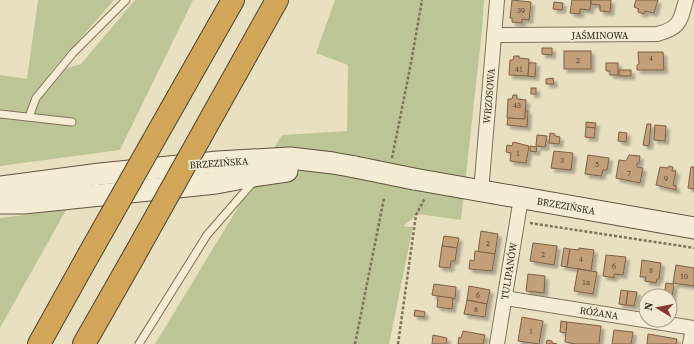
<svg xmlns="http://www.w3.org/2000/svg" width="694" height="344" font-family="'Source Serif 4',serif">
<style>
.green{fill:#bcc596}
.building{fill:#c39f7a;stroke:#7d5f43;filter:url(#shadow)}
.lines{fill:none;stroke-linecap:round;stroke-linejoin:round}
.service-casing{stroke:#80725a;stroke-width:9}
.minor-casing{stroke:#80725a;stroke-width:16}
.secondary-casing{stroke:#62533e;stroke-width:23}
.motorway-casing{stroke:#4e402e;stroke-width:24}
.path{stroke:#80725a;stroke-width:2.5;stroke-dasharray:3 2;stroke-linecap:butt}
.service{stroke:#f4edd3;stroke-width:7}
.minor{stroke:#f4edd3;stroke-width:14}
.secondary{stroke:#f4edd3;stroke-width:21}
.motorway{stroke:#d1a659;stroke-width:22}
.secondary-bridge-casing{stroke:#62533e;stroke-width:23;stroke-linecap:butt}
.motorway-bridge-casing{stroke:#4e402e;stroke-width:24;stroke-linecap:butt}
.secondary-bridge{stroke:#f4edd3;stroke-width:21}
.motorway-bridge{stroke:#d1a659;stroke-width:22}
.labels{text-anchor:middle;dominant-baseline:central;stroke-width:3.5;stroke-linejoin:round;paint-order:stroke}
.number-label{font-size:8px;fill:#564634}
.street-label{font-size:10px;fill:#31291d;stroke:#f1ead0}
</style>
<defs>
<filter id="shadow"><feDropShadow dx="3.5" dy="3.5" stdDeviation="1" flood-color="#0004"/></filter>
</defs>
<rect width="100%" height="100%" fill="#e9e0c1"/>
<g class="green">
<polygon points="38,0 114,0 50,73 81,64 135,0 193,0 120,150 0,166 0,75 27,79"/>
<polygon points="335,0 484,0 482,30 461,220 418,214 403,226 413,227 389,344 155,344 282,135 347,131 348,65 316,53"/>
<polygon points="66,210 0,328 0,218"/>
</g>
<g class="building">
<polygon points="512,0 531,2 529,20 522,19 522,23 512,22 512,18 510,18"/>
<polygon points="572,0 591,0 590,10 580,9 580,14 570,13"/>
<polygon points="591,0 611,0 610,12 600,11 600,5 591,4"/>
<polygon points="636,0 658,0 654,13 645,11 644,14 638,12 639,9 634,7"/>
<polygon points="554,2 563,3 562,10 553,9"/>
<polygon points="542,48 552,48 552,55 542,54"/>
<rect x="564" y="51" width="27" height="18"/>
<polygon points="638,52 663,52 664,70 637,70 637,65 639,64"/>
<polygon points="514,56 519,56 519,58 529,59 528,76 509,75 510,60 513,60"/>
<polygon points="529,63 536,63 535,77 528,76"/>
<polygon points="606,63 618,63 618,75 610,75 610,71 606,71"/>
<rect x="619" y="70" width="12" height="6"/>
<polygon points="553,78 554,84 546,84 546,79"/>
<rect x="531" y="88" width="5" height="6"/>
<polygon points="513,95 517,95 517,99 526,100 525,119 507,118 508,99 512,99"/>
<polygon points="525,111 528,111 527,127 507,125 508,118 525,119"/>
<polygon points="586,122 596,123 595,128 586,127"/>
<polygon points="647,124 651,124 649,146 643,145"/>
<polygon points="655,125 666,126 665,141 654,140"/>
<polygon points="586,127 595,128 594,138 585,137"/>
<polygon points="619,132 627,133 626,142 618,141"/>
<polygon points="550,133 555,134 555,136 560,137 559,144 549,143"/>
<polygon points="537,135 547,136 545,147 536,146"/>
<polygon points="513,142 529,146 526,163 510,161 511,153 506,152 507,145 512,146"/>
<polygon points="530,146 537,147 536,152 530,151"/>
<polygon points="554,151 573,153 571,170 551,168"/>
<polygon points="588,155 609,158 607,170 603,170 601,176 585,174"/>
<polygon points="629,155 640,156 639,163 637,163 637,167 643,168 640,183 616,178 619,160 626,161"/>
<polygon points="669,166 673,167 672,171 676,171 673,185 676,186 676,190 656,185 660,167 668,168"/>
<polygon points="691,167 694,167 694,189 688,188"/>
<polygon points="481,231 498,234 495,254 478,252"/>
<polygon points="444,236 459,238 457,248 442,246"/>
<polygon points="533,243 557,246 554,265 530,261"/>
<polygon points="442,246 457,248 455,261 451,261 450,268 439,267"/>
<polygon points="564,248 570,249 567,267 561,266"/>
<polygon points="579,248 594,250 591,271 567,267 570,249 579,250"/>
<polygon points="475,251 495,254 492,271 469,269 470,260 474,261"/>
<polygon points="606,255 626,257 623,275 614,274 614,278 603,276"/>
<polygon points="642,260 661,263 659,279 657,279 656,283 645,281 646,277 640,277"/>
<polygon points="676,265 694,268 694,286 673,283"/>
<polygon points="578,269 597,272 593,294 574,291"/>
<polygon points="528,274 545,276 544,293 526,291"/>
<polygon points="666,283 674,284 670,311 670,296 664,296"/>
<polygon points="434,284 456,287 455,299 432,295"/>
<polygon points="469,286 490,290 487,304 467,300"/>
<polygon points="621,290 628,291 626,305 619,304"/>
<polygon points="628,291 637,292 634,306 626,305"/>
<polygon points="438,296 453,298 452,309 437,307"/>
<polygon points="467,300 487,304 485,317 464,314"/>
<polygon points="415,310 425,312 424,317 414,316"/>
<polygon points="522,317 543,321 539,344 518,341"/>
<polygon points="561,321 567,322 566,333 560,332"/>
<polygon points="567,322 601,326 599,344 576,344 565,342"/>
<polygon points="614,330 633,332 631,344 612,344"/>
<polygon points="463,331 485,335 483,344 458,344 459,337 461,338"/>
<polygon points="648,334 677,339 676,344 647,344"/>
<polygon points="433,335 447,338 446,344 432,344"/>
<polygon points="547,340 552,341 552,343 557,344 546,344"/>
</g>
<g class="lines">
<g class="service-casing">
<g id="service">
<polyline points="0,114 72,122"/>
<polyline points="29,117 36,98 73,53 126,0"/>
<polyline points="139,344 207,235 254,181"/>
</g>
</g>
<g class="minor-casing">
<g id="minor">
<path d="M494,35L657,34C680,28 680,22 686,0"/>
<polyline points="481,192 497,0"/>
<polyline points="505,298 694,328"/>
<polyline points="497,344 521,198"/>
<polyline points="690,344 693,328"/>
</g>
</g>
<g class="secondary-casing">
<g id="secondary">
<polyline points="414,179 694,228"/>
<polyline points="0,187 100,174 218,162 290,158 333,163 355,167"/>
<polyline points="0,203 24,203 216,183 259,175 287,171"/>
</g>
</g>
<g class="motorway-casing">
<g id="motorway">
<polyline points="178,97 233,0"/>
<polyline points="220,102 277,0"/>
<polyline points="39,344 88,256"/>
<polyline points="84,344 134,256"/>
</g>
</g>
<g class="path">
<polyline points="392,158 411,63 422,0"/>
<polyline points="530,223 694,248"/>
<polyline points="355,344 384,198"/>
<polyline points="398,344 416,215 425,198"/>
</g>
<use href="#service" class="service"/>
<use href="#minor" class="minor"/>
<use href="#secondary" class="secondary"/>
<use href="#motorway" class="motorway"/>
<g class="secondary-bridge-casing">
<polyline id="secondary-bridge" points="355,167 414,179"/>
</g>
<g class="motorway-bridge-casing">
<g id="motorway-bridge">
<polyline points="88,256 178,97"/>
<polyline points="134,256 220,102"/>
</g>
</g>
<use href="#secondary-bridge" class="secondary-bridge"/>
<use href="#motorway-bridge" class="motorway-bridge"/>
</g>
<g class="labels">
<g class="number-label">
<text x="521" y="10">39</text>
<text x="651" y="58">4</text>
<text x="578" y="60">2</text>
<text x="519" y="69">41</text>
<text x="517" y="105">43</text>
<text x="518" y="153">1</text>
<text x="562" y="160">3</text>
<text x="597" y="164">5</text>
<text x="629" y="173">7</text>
<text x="666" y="178">9</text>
<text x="488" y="243">2</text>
<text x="543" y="254">2</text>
<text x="581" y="259">4</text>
<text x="614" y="266">6</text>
<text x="651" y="270">8</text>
<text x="684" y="276">10</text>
<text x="586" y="282">1a</text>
<text x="478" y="295">6</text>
<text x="476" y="309">8</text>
<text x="531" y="331">1</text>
</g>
<g class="street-label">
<text x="600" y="35">JAŚMINOWA</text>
<text transform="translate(489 96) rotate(-85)">WRZOSOWA</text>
<text transform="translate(219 163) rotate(-4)">BRZEZIŃSKA</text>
<text transform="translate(566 206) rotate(10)">BRZEZIŃSKA</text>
<text transform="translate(509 271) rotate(-81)">TULIPANÓW</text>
<text transform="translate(599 313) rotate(9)">RÓŻANA</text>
</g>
</g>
<g transform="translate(658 308) rotate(280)"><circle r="19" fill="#f1ead0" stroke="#a49d88"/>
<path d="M0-3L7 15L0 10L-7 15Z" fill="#893831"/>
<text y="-6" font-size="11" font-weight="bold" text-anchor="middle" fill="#31291d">N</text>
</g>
</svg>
